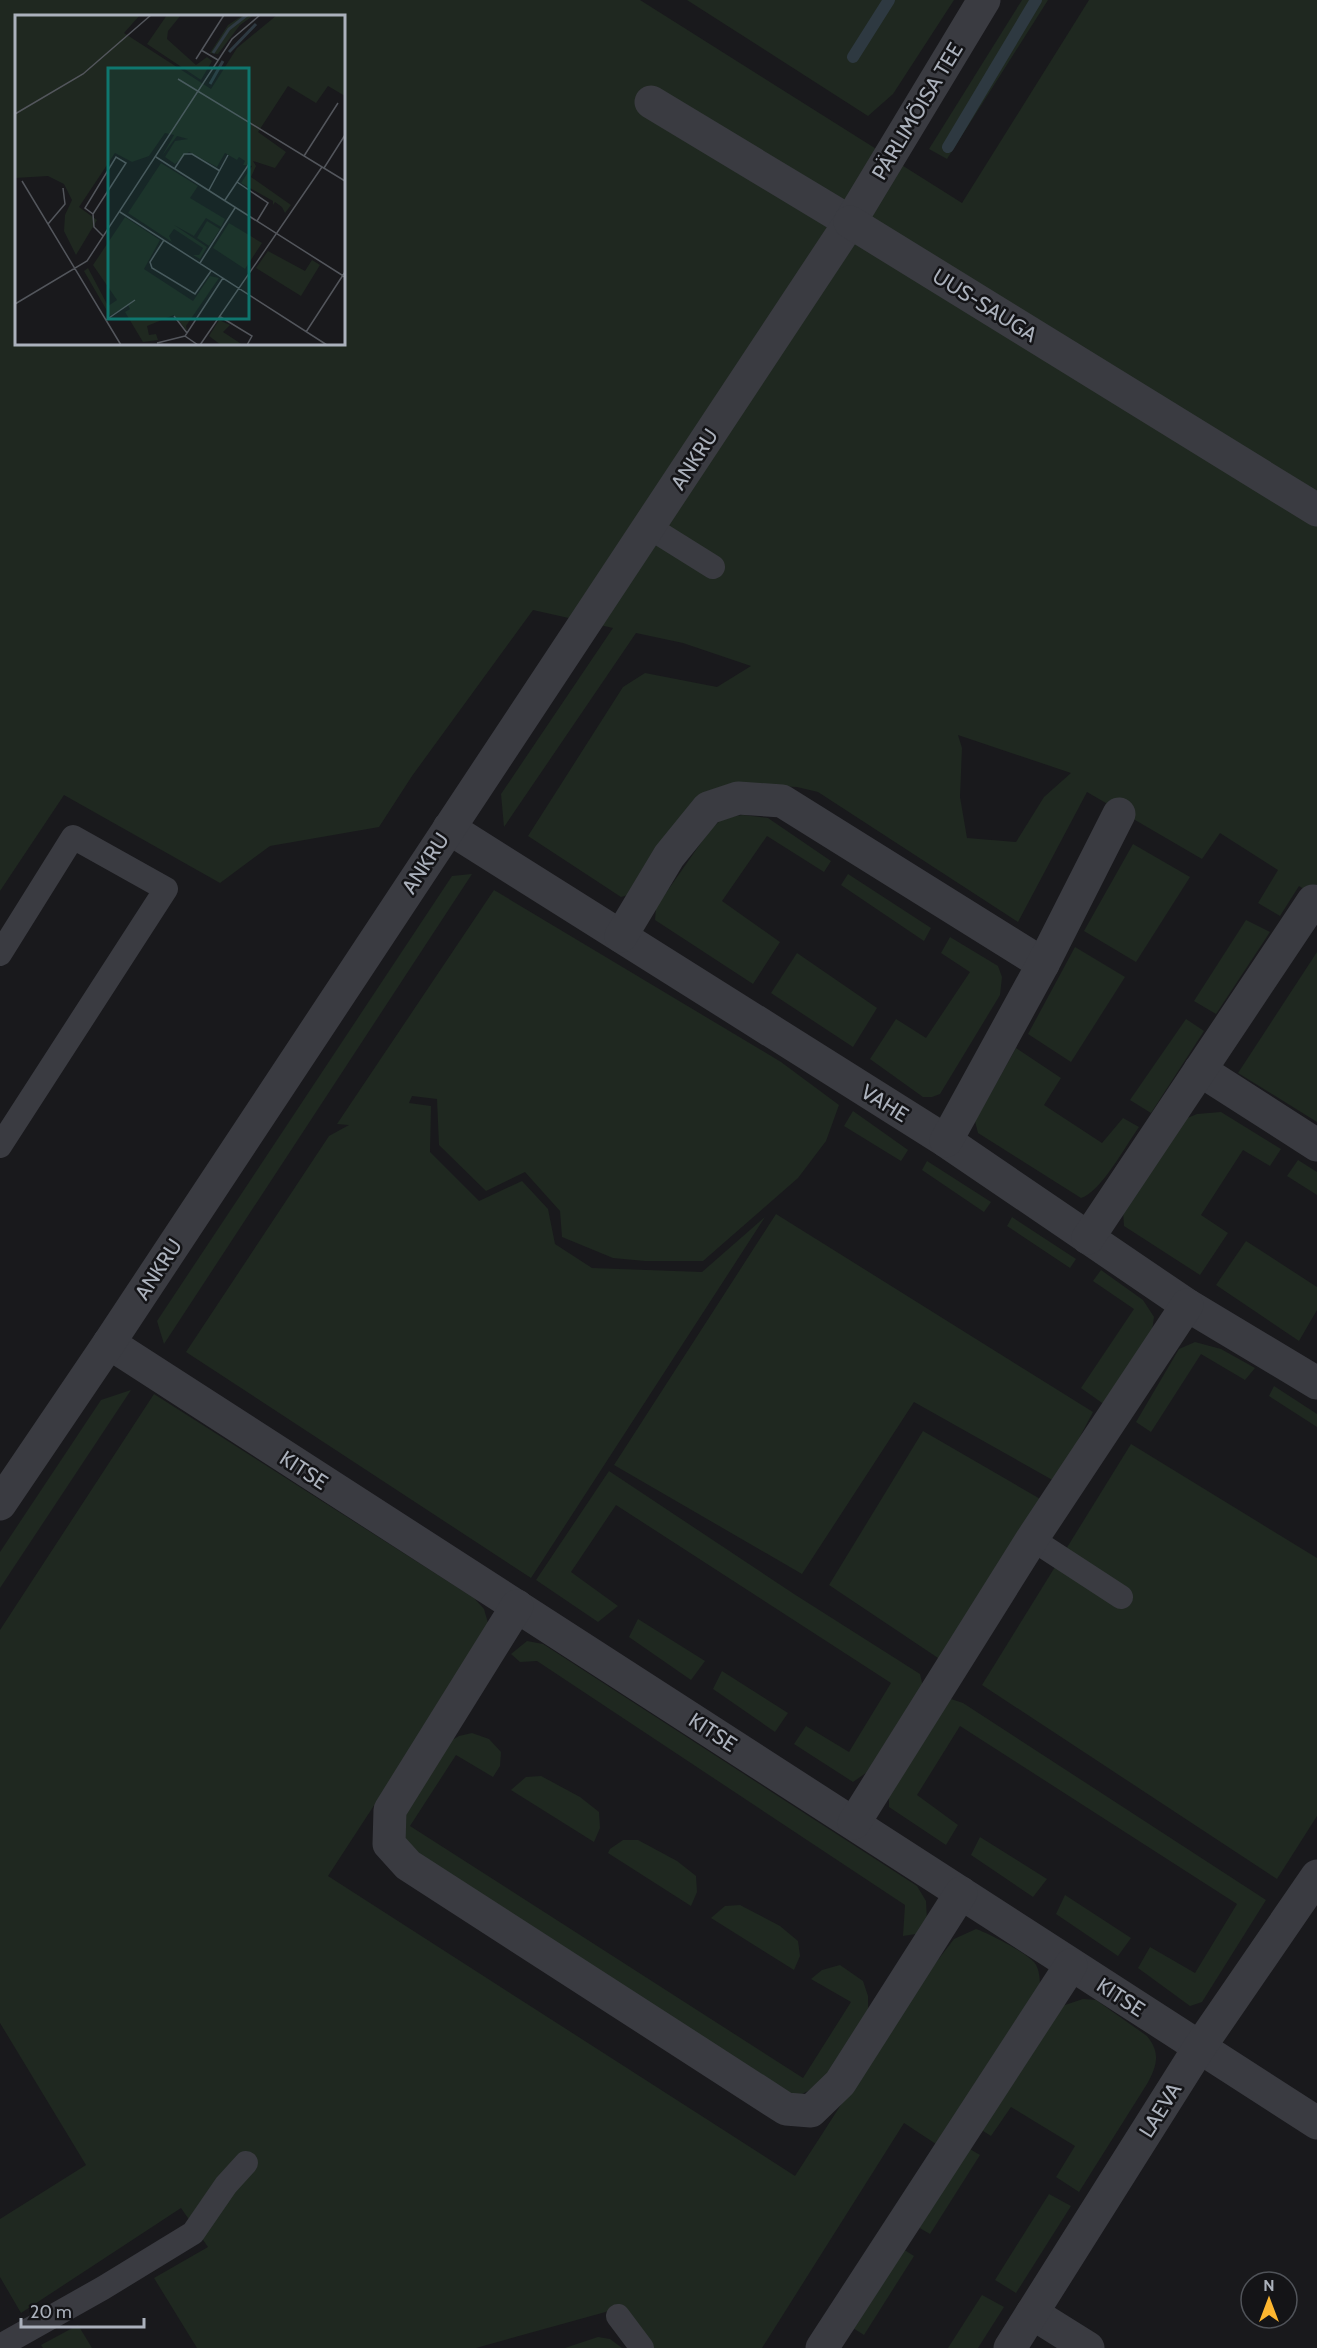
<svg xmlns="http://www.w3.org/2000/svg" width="1317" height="2348" font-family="Cabin,sans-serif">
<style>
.green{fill:#1f2820;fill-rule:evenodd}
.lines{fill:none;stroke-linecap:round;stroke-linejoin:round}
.stream{stroke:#2e3941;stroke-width:12}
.service{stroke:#3a3b41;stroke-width:24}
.minor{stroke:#3a3b41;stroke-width:33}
.tertiary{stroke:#3a3b41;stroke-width:33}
.labels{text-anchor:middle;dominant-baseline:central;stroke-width:5;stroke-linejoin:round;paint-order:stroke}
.street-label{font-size:21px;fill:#abb1bc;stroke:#141417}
.inset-river{fill:none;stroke:#2e3941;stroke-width:3}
.inset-road{fill:none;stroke:#53565c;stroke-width:1.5}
.view{fill:#0f766e;fill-opacity:0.15;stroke:#0f766e;stroke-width:3}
.inset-edge{fill:none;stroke:#abb1bc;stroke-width:3}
</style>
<rect width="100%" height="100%" fill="#19191c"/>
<g class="green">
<path d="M0,0H640L962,203L1089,0H1317V897L1299,886L1280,916L1258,903L1278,870L1220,833L1202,859L1087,792L1018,922L818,792L797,787L756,785L632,894L621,897L528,836L623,687L645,673L717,687L751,666L683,643L636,633L504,827L501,794L613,628L533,610L412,776L379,827L270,846L220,883L64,795L0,891ZM16,16H344V344H16ZM958,735L1071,773L1044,797L1016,842L967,838L960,797L962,748Z"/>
<polygon points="687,0 954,0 893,94 868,116"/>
<polygon points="1022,0 1048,0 947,159 929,149"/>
<polygon points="743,815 768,818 831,861 824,872 767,836 722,901 780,942 753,984 655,920 656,907 710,830 723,818"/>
<polygon points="1133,844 1190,877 1136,962 1084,931"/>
<polygon points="472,874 164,1344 157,1321 452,876"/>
<polygon points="848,874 931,928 924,941 841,885"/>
<polygon points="494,890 781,1062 839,1105 826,1141 798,1178 703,1261 645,1261 613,1258 562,1237 560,1211 525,1172 486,1191 439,1145 437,1099 412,1096 409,1103 431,1106 430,1152 479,1201 522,1181 548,1209 555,1244 592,1268 702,1272 765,1217 531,1578 186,1352 329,1136 349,1125 337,1124"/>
<polygon points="1246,920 1270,932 1216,1014 1194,1001"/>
<polygon points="950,937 998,966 1002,977 1000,995 940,1094 932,1097 923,1097 870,1059 896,1019 926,1038 970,972 941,953"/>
<polygon points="1075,947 1125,977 1071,1062 1028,1034"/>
<polygon points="1317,952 1317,1122 1238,1073"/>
<polygon points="797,953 877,1008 853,1047 771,993"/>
<polygon points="1186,1019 1204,1031 1151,1113 1130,1100"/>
<path d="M1016,1048L1061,1078L1044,1105L1102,1143L1123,1118L1139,1127C1126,1145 1101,1192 1081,1198L978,1133L975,1121Z"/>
<polygon points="853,1111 908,1150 901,1161 844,1126"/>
<polygon points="1221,1112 1281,1149 1270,1166 1243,1150 1201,1215 1228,1233 1200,1275 1124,1226 1123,1211 1185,1119 1197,1114"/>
<polygon points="1298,1160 1317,1172 1317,1195 1287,1176"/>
<polygon points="927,1161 991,1202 984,1212 922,1170"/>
<polygon points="776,1214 1093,1412 1056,1482 914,1402 802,1574 614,1465"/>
<polygon points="1012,1217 1076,1259 1070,1268 1007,1226"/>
<polygon points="1246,1241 1317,1287 1317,1310 1299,1341 1216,1285"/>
<polygon points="1101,1270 1143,1300 1154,1317 1152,1331 1105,1405 1081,1388 1134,1309 1093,1281"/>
<polygon points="1195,1342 1221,1349 1255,1368 1245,1380 1201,1354 1151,1432 1136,1422 1179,1349"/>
<polygon points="1274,1386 1317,1414 1317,1427 1269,1396"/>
<polygon points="131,1390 0,1588 0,1552 101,1400"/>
<path d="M154,1394L474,1598L484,1609L488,1623L476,1649L328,1876L795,2176L917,1987L954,1939L976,1929C988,1933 1025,1952 1034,1962C1040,1969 1040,1981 1040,1990L939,2146L904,2123L762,2348H652L620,2308L476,2348H197L154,2278L208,2247L181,2208L21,2313L0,2277V2219L86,2165L0,2023V1630Z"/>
<polygon points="923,1431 1042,1500 941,1660 829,1585"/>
<polygon points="1131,1444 1317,1558 1317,1816 1277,1879 982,1685"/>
<polygon points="609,1471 794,1594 920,1674 924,1691 866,1773 853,1782 794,1744 806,1726 849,1752 891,1683 616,1505 571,1572 618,1606 598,1622 536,1580"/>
<polygon points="638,1619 705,1661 691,1680 629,1637"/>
<polygon points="527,1641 543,1644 917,1886 926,1901 927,1921 916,1934 903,1936 905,1905 537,1661 520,1662 511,1654"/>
<polygon points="722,1671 788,1713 775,1732 713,1689"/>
<polygon points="948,1698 963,1703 1266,1900 1202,2002 1190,2006 1138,1968 1150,1947 1195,1973 1237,1904 960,1726 917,1795 958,1825 946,1845 889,1807 889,1792"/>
<polygon points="472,1733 489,1739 501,1752 500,1766 493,1777 456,1755 410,1826 803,2078 851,2002 811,1979 822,1970 840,1965 863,1981 868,1996 868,2013 824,2083 798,2096 788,2095 404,1846 400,1817 449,1742 459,1736"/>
<polygon points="541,1776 580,1797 599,1812 600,1828 594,1842 511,1790 526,1777"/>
<polygon points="980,1837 1047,1879 1033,1897 971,1855"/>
<polygon points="623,1840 638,1840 677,1861 696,1876 697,1892 691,1906 608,1853 610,1849"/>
<polygon points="1065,1895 1131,1938 1118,1956 1056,1914"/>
<polygon points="740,1905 780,1926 798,1941 800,1956 794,1970 711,1918 725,1906"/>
<path d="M1083,1999L1096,2000L1147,2036C1161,2053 1157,2066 1147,2084L1079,2192L1056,2177L1075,2146L1011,2107L991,2136L980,2129L1062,2006Z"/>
<polygon points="968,2148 980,2155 930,2234 918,2227"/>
<polygon points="1049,2194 1071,2206 1016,2293 995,2280"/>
<polygon points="903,2249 914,2256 864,2335 853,2328"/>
<polygon points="982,2295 1004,2307 978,2348 948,2348"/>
<polygon points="78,2325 92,2348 43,2348 41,2345"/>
<polygon points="598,2337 610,2339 622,2348 565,2348"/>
</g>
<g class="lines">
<g class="stream">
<polyline points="853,57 889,0"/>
<polyline points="948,147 1036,0"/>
</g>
<g class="service">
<polyline points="649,527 713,567"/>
<polyline points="0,954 73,837 166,889 0,1146"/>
<polyline points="1032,1539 1121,1597"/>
<polyline points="618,2316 642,2348"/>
<polyline points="0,2346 103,2288 193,2233 226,2185 246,2163"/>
</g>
<g class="minor">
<polyline points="651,102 850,222"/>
<polyline points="449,828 946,1141 1187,1305 1317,1383"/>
<polyline points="621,936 669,856 708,808 738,798 782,801 1043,964"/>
<polyline points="1200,1070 1317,1145"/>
<polyline points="946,1141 1043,964 1119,814"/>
<polyline points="1088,1238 1313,901"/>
<polyline points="109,1343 1317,2123"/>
<polyline points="0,1504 109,1343 850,222 984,0"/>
<polyline points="517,1606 390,1810 389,1844 408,1865 786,2109 811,2111 840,2083 961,1893"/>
<polyline points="854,1823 1032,1539 1187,1305"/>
<polyline points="1032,2313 1088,2348"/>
<polyline points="822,2348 1071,1965"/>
<polyline points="1010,2348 1199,2048 1317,1876"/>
</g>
<polyline class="tertiary" points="850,222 1317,510"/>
</g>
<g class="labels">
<g class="street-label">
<text transform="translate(917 111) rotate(-59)">PÄRLIMÕISA TEE</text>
<text transform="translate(985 305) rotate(32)">UUS-SAUGA</text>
<text transform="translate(694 459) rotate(-57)">ANKRU</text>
<text transform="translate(425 863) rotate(-57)">ANKRU</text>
<text transform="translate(885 1103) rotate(32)">VAHE</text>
<text transform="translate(158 1269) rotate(-57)">ANKRU</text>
<text transform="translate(304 1470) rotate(33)">KITSE</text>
<text transform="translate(713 1732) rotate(33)">KITSE</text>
<text transform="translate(1121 1997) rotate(33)">KITSE</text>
<text transform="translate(1160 2110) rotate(-58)">LAEVA</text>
</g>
</g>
<g transform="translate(15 15)">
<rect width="330" height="330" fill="#19191c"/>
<path d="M0,0H125L109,18L196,74L222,33L262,0H330V81L313,71L301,88L273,71L243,117L271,137L260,153L238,146L241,151L236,162L276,190L270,198L267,192L260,187L258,190V186L226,168L237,151L228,150L230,146L224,142L222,145L210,138L202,152L174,137L160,149L150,142L160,126L173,124L162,121L147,141L159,120L150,118L134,141L117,147L100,138L64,192L82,205L61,240L49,216L50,200L57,185L49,169L33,161L0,163ZM152,0H166L153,16L152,24L181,50L192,42L197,46L186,65L132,29ZM228,0H239L225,10L203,39L195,38L213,10ZM146,148L183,171L175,183L210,204L206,212L191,203L179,221L159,210L192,232L185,244L178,240H184L188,233L159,214L154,221L157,227L113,198ZM110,202L145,225L129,254L178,286L195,261L204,263L171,311L172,316L159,300L132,311L134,320L141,319L143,325L128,327L110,297L115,294L113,290L95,301L69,256L73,253L93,291L102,285L78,250ZM192,206L205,214L194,231L182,223ZM214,208L247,228L230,254L198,233ZM253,236L290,256L297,245L305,250L286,281L241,253ZM204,305L215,310L208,317L228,330H206L194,321Z" fill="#1f2820"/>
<path class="inset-river" d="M214,37L241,9M198,38L214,14L232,0M195,69L208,46"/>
<path class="inset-road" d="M186,35L203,45M181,44L209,0M163,64L330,166M0,99L68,59L136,0M289,141L323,88M141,142L330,262M160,153L169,139H177L205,156M309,153L330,120M7,166L106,330M222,167L253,188L242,206M194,175L213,140M210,185L234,149M105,197L312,330M78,199L70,193L101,142L111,148L78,199L79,212L88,221M33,209L50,189L48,173M149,225L135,247L137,253L180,279L196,256M185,248L220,193M0,289L72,246L217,24L245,0M159,301L172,318M204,301L237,321L232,330M91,305L120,285M291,317L330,257M142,328L170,321M183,330L170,321L208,263M185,330L307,152"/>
<path class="view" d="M93,53H234V304H93Z"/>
<rect width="330" height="330" class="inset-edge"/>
</g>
<g transform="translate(1269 2300)"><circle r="28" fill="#141417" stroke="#505359" stroke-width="1.5"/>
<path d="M0-4.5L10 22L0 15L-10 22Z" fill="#fdb630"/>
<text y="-9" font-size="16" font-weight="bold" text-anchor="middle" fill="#abb1bc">N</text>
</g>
<path d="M21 2318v9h123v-9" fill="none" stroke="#abb1bc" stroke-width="3"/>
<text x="30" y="2318" font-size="18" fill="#abb1bc" stroke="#141417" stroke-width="4.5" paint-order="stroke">20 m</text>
</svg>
